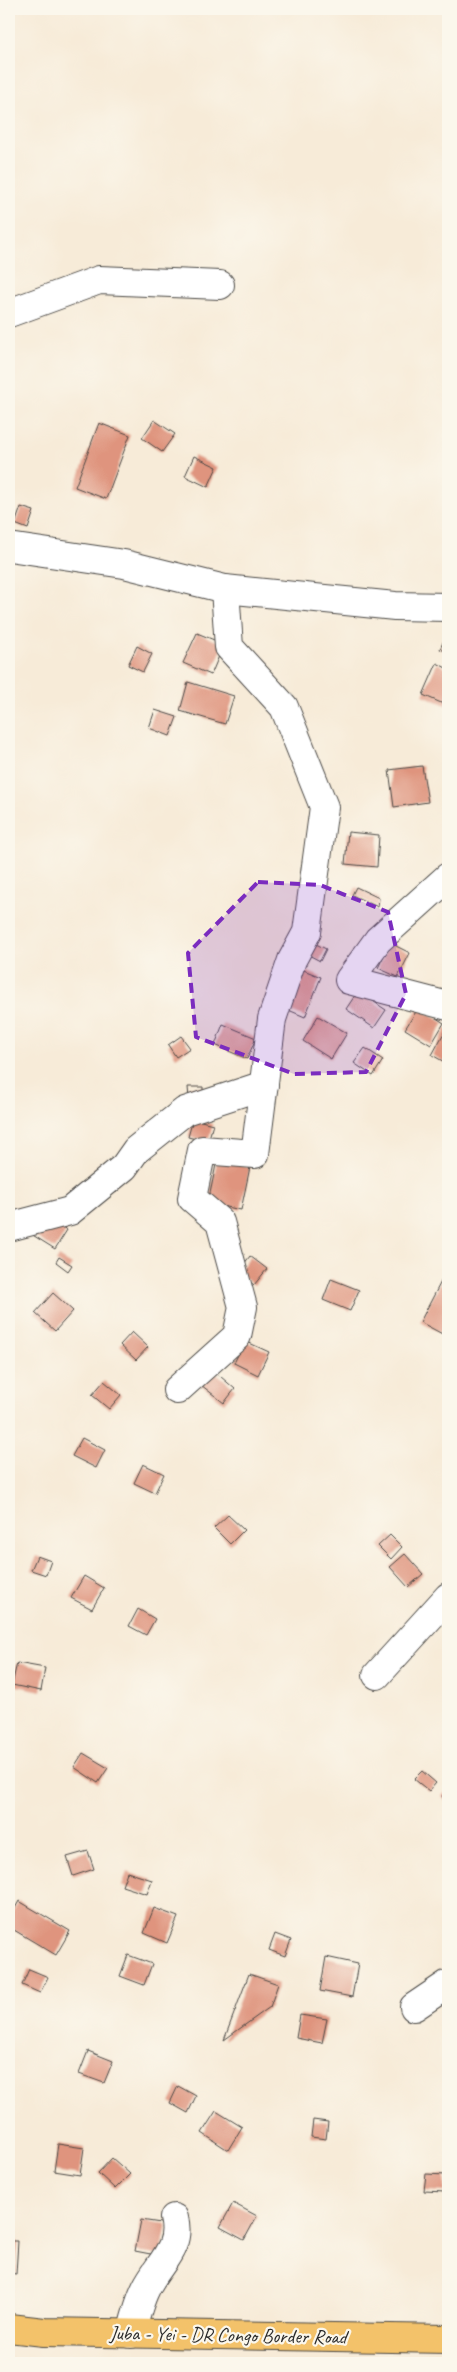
<svg xmlns="http://www.w3.org/2000/svg" width="457" height="2372" font-family="Caveat,sans-serif">
<style>
.building{fill:#df947e}
.lines{fill:none;stroke-linecap:round;stroke-linejoin:round}
.street-casing{stroke:#4a4845;stroke-width:30}
.primary-casing{stroke:#4a4845;stroke-width:30}
.street{stroke:#fff;stroke-width:28}
.primary{stroke:#f3c26a;stroke-width:28}
.marked{fill:#7b2cbf;fill-opacity:0.2;stroke:#7b2cbf;stroke-width:4;stroke-dasharray:10 6;stroke-linejoin:round}
.labels{text-anchor:middle;dominant-baseline:central;stroke-width:4.5;stroke-linejoin:round;paint-order:stroke}
.street-label{font-size:20px;fill:#2b2b2b;stroke:#fbf7ec}
</style>
<rect width="100%" height="100%" fill="#fbf7ec"/>
<filter id="ink" filterUnits="userSpaceOnUse"><feTurbulence type="fractalNoise" baseFrequency=".02" numOctaves="2"/><feDisplacementMap in="SourceGraphic" scale="10" xChannelSelector="R" yChannelSelector="G"/><feConvolveMatrix kernelMatrix="1 2 1 2 8 2 1 2 1" color-interpolation-filters="sRGB"/></filter>
<filter id="wash" filterUnits="userSpaceOnUse"><feTurbulence type="fractalNoise" baseFrequency=".0096" numOctaves="4" result="noise"/><feDisplacementMap in="SourceGraphic" scale="20" xChannelSelector="R" yChannelSelector="G"/><feGaussianBlur stdDeviation="1.12" result="paint"/><feColorMatrix in="noise" values="0 0 0 0 0 0 0 0 0 0 0 0 0 0 0 0 0 1.4 0 .05"/><feComposite in="paint" operator="in"/></filter>
<g filter="url(#wash)">
<rect width="100%" height="100%" fill="#f7ebd8"/>
<g id="blocks">
<g class="building">
<polygon points="154,420 175,434 162,452 142,438"/>
<polygon points="99,423 130,435 106,499 75,487"/>
<polygon points="194,456 217,467 208,487 185,476"/>
<polygon points="21,507 34,511 28,529 15,524"/>
<polygon points="448,631 448,652 440,649"/>
<polygon points="197,633 224,644 211,675 183,663"/>
<polygon points="137,646 152,654 143,672 128,665"/>
<polygon points="437,663 448,669 448,706 423,695"/>
<polygon points="188,682 234,696 225,724 180,711"/>
<polygon points="155,710 177,717 170,736 149,728"/>
<polygon points="422,766 428,802 394,807 389,770"/>
<polygon points="348,832 379,835 377,867 345,864"/>
<polygon points="356,887 379,898 378,907 352,895"/>
<polygon points="312,942 326,949 320,961 307,954"/>
<polygon points="390,943 410,953 398,977 378,968"/>
<polygon points="296,967 321,977 305,1017 279,1006"/>
<polygon points="358,991 386,1010 374,1028 346,1009"/>
<polygon points="419,1007 444,1023 431,1045 405,1029"/>
<polygon points="318,1016 347,1033 331,1059 303,1041"/>
<polygon points="223,1024 256,1038 247,1059 215,1045"/>
<polygon points="446,1029 448,1030 448,1064 432,1055"/>
<polygon points="181,1036 190,1048 176,1057 168,1045"/>
<polygon points="365,1048 383,1060 373,1076 354,1063"/>
<polygon points="188,1087 203,1087 203,1099 189,1099"/>
<polygon points="193,1119 213,1124 208,1142 188,1137"/>
<polygon points="217,1160 250,1167 241,1210 208,1203"/>
<polygon points="43,1215 67,1230 55,1249 31,1234"/>
<polygon points="250,1256 267,1269 254,1285 238,1272"/>
<polygon points="59,1257 72,1265 68,1271 56,1262"/>
<polygon points="444,1276 448,1279 448,1337 420,1322"/>
<polygon points="331,1279 359,1290 350,1311 323,1300"/>
<polygon points="53,1293 73,1311 55,1331 35,1313"/>
<polygon points="132,1332 148,1347 136,1360 120,1345"/>
<polygon points="245,1341 269,1352 258,1375 234,1363"/>
<polygon points="213,1370 235,1389 224,1403 201,1385"/>
<polygon points="104,1381 121,1395 109,1409 92,1395"/>
<polygon points="82,1438 105,1450 96,1468 72,1456"/>
<polygon points="143,1464 164,1474 155,1493 134,1483"/>
<polygon points="228,1515 244,1530 230,1544 214,1528"/>
<polygon points="390,1535 402,1547 391,1559 378,1546"/>
<polygon points="405,1554 423,1574 408,1587 390,1567"/>
<polygon points="37,1556 51,1561 46,1575 31,1570"/>
<polygon points="84,1576 104,1588 92,1609 71,1598"/>
<polygon points="138,1609 155,1619 146,1635 129,1626"/>
<polygon points="17,1663 45,1668 41,1691 12,1685"/>
<polygon points="83,1753 108,1768 98,1783 74,1767"/>
<polygon points="422,1771 436,1783 429,1791 414,1779"/>
<polygon points="448,1790 448,1803 442,1796"/>
<polygon points="88,1851 94,1869 73,1876 67,1857"/>
<polygon points="127,1872 152,1880 147,1894 122,1886"/>
<polygon points="19,1901 70,1931 56,1955 9,1927 9,1919"/>
<polygon points="154,1908 178,1917 167,1943 144,1933"/>
<polygon points="275,1934 291,1940 285,1956 269,1950"/>
<polygon points="128,1955 152,1964 144,1985 120,1976"/>
<polygon points="326,1957 358,1964 352,1997 320,1991"/>
<polygon points="29,1969 48,1977 40,1993 22,1985"/>
<polygon points="249,1974 278,1984 270,2007 224,2040"/>
<polygon points="300,2015 327,2019 322,2043 296,2038"/>
<polygon points="88,2051 113,2061 104,2083 79,2074"/>
<polygon points="178,2086 196,2096 188,2113 170,2103"/>
<polygon points="216,2111 242,2127 228,2150 202,2133"/>
<polygon points="313,2120 328,2122 326,2139 311,2137"/>
<polygon points="58,2144 84,2148 80,2175 54,2171"/>
<polygon points="112,2158 130,2174 115,2189 98,2173"/>
<polygon points="426,2174 446,2175 445,2192 424,2191"/>
<polygon points="233,2203 257,2216 244,2240 220,2227"/>
<polygon points="141,2220 167,2224 161,2256 135,2251"/>
<polygon points="9,2241 18,2241 16,2274 9,2273"/>
</g>
</g>
</g>
<g filter="url(#ink)">
<use href="#blocks" fill-opacity="0" stroke="#4a4845" stroke-width="1"/>
<g class="lines">
<g class="street-casing">
<g id="street">
<polyline points="9,313 99,280 220,285"/>
<polyline points="9,547 124,564 225,589 395,606 448,607"/>
<polyline points="448,877 378,940 349,980 448,1006"/>
<polyline points="9,1227 70,1211 124,1167 136,1150 185,1111 264,1085"/>
<polyline points="177,1390 237,1336 243,1307 220,1222 192,1198 202,1150 255,1154 272,1019 292,960 307,932 324,807 284,707 229,647 225,589"/>
<polyline points="377,1675 448,1597"/>
<polyline points="414,2007 448,1984"/>
<path d="M131,2334C135,2318 139,2302 146,2288C158,2263 182,2248 174,2218"/>
</g>
</g>
<g class="primary-casing">
<polyline id="primary" points="9,2328 44,2332 448,2339"/>
</g>
<use href="#street" class="street"/>
<use href="#primary" class="primary"/>
</g>
</g>
<path class="marked" d="M258,882L320,885L388,912L406,994L366,1072L294,1074L196,1037L188,953Z"/>
<g class="labels">
<g class="street-label">
<text transform="translate(228 2335) rotate(1)">Juba - Yei - DR Congo Border Road</text>
</g>
</g>
<rect width="457" height="2372" fill="none" stroke="#fbf7ec" stroke-width="30"/>
</svg>
